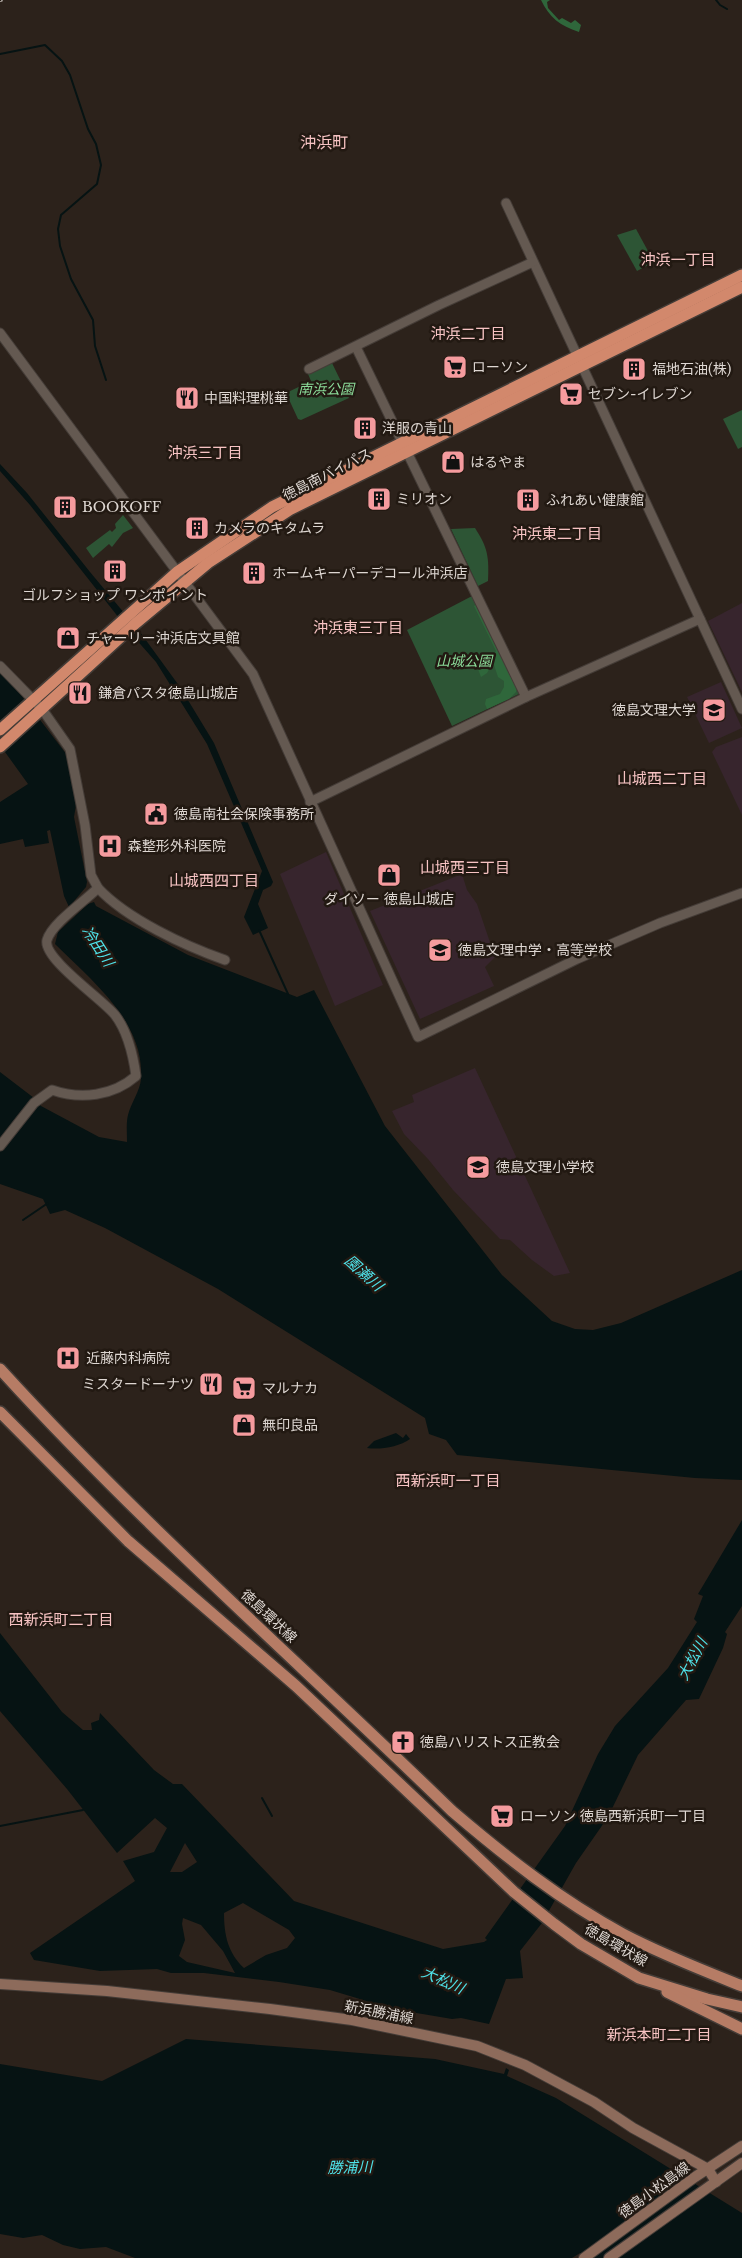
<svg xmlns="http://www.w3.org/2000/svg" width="742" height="2258" font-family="'Libre Baskerville','Noto Sans JP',serif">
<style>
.education{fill:#37252d}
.green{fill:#2d5535}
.forest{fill:#2f673b}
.water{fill:#061313;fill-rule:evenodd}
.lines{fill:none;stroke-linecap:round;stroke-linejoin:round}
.stream{stroke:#061313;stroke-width:2}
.tertiary-casing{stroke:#443c37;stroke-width:11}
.secondary-casing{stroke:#443c37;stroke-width:12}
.primary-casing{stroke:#443c37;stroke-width:14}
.trunk-casing{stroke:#443c37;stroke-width:14}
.tertiary{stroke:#645951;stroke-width:9}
.secondary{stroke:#8d6b5b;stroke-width:10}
.primary{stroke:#b67c65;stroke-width:11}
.trunk{stroke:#d2886c;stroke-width:11}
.rail-casing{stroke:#a19993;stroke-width:4}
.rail{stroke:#221912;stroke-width:2;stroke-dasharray:5.5;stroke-linecap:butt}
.labels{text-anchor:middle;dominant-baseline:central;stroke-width:5;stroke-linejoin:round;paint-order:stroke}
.poi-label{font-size:14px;fill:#ded7d2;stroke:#221912;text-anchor:start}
.park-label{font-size:14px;font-style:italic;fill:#8bdb99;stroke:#221912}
.street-label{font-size:14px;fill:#ded7d2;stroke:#221912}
.neighbourhood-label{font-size:15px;fill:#f7c3c3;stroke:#221912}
.water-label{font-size:15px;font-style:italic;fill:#4ee1e8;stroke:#221912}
.quarter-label{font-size:16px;fill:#f7c3c3;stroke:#221912}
</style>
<rect width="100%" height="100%" fill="#2c221b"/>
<g class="education">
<polygon points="742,603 742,692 708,621"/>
<polygon points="721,682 742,728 709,743 687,697"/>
<polygon points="742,737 742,815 712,752 716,747"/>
<polygon points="326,852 383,985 335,1006 280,874"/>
<polygon points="462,874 467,890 477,904 495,957 485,967 494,986 420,1019 370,911"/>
<polygon points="475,1068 570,1273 554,1276 532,1260 510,1240 500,1239 453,1190 428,1159 404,1134 392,1111 414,1102 412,1095"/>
</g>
<g class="green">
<polygon points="636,229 654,262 637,271 617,235"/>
<polygon points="332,363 349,398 301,420 298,419 286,393 311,381 308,374"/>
<polygon points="742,410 742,447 738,449 723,419"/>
<polygon points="123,515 133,528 123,533 112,547 109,544 93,558 86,548 110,530 112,532 116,528 115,524"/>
<path d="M475,528C488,548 489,557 488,581L478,586L451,529Z"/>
<polygon points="474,595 521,693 452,726 407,630"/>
</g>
<g class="forest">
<path d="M541,0H550L547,2L548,8L559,20L562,18L571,23L575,20L581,25L579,32C560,26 549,17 541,0Z"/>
<polygon points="477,604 517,687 516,692 509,699 487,709 485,704 486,699 500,694 504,687 504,681 498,677 494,665 491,666 487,673 481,677 478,669 486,664 496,651 474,606"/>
</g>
<g class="water">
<polygon points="0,464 27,493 90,572 140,632 180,687 214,743 273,882 271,886 263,890 258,904 268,928 253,935 244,917 262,871 207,744 156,662 134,637 30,505 0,471"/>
<polygon points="0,672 21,695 67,755 76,805 74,817 87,882 86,887 69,907 64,896 50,830 47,831 49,843 25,847 23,839 0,844 0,802 28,784 0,745"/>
<path d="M94,902L96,906L188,955L297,997L314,990L385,1126L502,1275L552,1321L575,1329L593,1330L621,1323L742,1270V1480L695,1478L457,1455L446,1440L429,1434L425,1418L218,1289L105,1228L65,1210L50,1214L43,1199L0,1184V1072L34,1098L41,1106L99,1137L127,1142C127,1133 126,1123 128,1115C131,1103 140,1091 141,1079C145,1022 91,980 55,944L58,932L88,904Z"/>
<path d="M396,1433L403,1438L406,1434L410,1439C399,1447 380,1450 367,1448L374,1441Z"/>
<path d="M742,1520V1606L725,1632L727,1634L723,1648L699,1699L686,1700L638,1755L608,1817L576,1863L542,1923L520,1951L523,1978L506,1979L489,2024L461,2018L452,2019L393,2009L330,1990L279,1982L204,1973H171L157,1969L100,1971L34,1960L30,1953L135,1881L123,1861L154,1852L167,1828L155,1818L117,1853L67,1789L0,1711V1633L62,1712L83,1730H92L91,1723L99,1720L100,1713L154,1770L173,1784H182L294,1901L443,1949L484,1942L487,1940L485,1938L565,1826L598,1754L615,1726L668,1668L697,1622L694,1619L703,1596L698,1594ZM185,1843L197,1862L182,1872H170ZM243,1903L289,1930L295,1938L287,1948L266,1955L244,1968C228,1953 224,1935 224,1913ZM183,1918L201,1925L223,1951L235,1973L187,1962L179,1956L185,1940L182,1924Z"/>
<polygon points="186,2039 435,2059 504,2074 506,2068 509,2070 507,2076 556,2098 742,2213 742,2258 586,2258 580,2253 572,2258 135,2258 106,2247 80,2249 63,2245 42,2235 23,2238 0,2234 0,2064 102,2081"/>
</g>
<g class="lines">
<g class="stream">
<polyline points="716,0 720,5 727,9"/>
<polyline points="0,54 45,45 62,61 70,75 88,129 96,144 101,165 97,184 61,215 58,229 60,246 71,279 93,320 95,346 106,380"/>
<polyline points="259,930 288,994"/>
<polyline points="23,1220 48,1203"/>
<polyline points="262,1798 272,1816"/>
<polyline points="0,1826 83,1810"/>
</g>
<g class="tertiary-casing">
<g id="tertiary">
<polyline points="506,203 742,709"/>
<polyline points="0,333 253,674 418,1037 577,959 660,923 742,893"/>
<polyline points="356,347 526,697"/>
<polyline points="309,369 439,305 533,262"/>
<path d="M0,666L42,709L70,749L85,825L91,875L98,888C85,901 52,923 47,940C42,958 102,999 115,1015C128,1032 133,1054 136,1076C113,1096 81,1100 52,1090L34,1103L0,1146"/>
<polyline points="310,802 526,697 700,619"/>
<path d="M98,888C127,919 185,946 225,960"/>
</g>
</g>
<g class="secondary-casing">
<g id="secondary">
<polyline points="0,1984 107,1991 270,2009 352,2020 477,2046 525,2065 594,2102 633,2128 708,2169 716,2182"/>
<polyline points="584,2258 695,2177 742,2146"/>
<polyline points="609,2258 742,2163"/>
</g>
</g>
<g class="primary-casing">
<g id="primary">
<path d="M0,1369C142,1525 301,1664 452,1811C506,1857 560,1900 623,1934C661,1954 702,1970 742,1986"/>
<polyline points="0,1412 128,1541 296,1686 514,1892 554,1924 581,1944 639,1978 707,1999 742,2007"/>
<polyline points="667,1992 742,2029"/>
</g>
</g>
<g class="trunk-casing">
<g id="trunk">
<polyline points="0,730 177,572 272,507 742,275"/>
<polyline points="0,747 136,623 208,563 291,509 742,287"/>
</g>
</g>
<use href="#tertiary" class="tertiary"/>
<use href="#secondary" class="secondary"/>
<use href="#primary" class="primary"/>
<use href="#trunk" class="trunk"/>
<g class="rail-casing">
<polyline id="rail" points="0,0 1,0"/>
</g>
<use href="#rail" class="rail"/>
</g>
<defs>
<g id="supermarket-square" transform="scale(1.25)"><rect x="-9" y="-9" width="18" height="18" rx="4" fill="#f59b9e" stroke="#221912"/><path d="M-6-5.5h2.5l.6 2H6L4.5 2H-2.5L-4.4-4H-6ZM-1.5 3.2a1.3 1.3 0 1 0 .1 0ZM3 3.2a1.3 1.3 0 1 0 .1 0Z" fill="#111"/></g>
<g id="building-square" transform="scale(1.25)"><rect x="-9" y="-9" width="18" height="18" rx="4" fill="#f59b9e" stroke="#221912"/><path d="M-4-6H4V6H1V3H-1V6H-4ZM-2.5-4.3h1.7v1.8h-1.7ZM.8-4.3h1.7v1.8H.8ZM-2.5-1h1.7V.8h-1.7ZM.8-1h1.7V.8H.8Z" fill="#111"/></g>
<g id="restaurant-square" transform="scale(1.25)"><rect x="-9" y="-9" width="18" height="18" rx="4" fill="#f59b9e" stroke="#221912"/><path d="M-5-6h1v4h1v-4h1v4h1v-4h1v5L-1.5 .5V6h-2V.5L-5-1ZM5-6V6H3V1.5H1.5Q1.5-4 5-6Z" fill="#111"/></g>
<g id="shop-square" transform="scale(1.25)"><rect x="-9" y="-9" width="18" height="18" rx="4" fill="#f59b9e" stroke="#221912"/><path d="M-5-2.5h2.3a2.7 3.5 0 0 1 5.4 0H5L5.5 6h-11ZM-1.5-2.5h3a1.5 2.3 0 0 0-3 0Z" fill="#111"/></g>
<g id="university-square" transform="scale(1.25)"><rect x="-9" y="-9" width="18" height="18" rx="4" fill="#f59b9e" stroke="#221912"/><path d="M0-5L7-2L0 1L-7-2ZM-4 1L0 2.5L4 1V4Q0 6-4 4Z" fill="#111"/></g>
<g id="civic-square" transform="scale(1.25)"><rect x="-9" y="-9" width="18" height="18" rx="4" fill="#f59b9e" stroke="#221912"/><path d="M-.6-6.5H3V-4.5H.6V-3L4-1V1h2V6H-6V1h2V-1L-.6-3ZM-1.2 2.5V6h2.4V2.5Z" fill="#111"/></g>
<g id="hospital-square" transform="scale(1.25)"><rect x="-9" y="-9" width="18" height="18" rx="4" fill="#f59b9e" stroke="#221912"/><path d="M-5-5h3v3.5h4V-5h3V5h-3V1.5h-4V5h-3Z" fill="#111"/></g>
<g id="school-square" transform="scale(1.25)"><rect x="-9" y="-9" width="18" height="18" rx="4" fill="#f59b9e" stroke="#221912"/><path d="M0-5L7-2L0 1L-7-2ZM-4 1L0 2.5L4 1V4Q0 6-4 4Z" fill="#111"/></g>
<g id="church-square" transform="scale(1.25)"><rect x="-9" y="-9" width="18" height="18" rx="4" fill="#f59b9e" stroke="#221912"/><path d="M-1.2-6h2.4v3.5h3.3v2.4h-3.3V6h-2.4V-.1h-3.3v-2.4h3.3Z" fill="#111"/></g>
</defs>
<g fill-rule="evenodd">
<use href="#supermarket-square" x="455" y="367"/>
<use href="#building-square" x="634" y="369"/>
<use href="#supermarket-square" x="571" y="394"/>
<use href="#restaurant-square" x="187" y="398"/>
<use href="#building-square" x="365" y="428"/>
<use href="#shop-square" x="453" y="462"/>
<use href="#building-square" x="379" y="499"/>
<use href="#building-square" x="528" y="500"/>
<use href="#building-square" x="65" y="507"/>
<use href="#building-square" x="197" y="528"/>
<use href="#building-square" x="115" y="571"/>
<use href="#building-square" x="254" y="573"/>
<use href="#shop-square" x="68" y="638"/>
<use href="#restaurant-square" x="80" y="693"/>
<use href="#university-square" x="714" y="710"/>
<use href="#civic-square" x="156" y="814"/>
<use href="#hospital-square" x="110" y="846"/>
<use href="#shop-square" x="389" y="875"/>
<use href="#school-square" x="440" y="950"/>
<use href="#school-square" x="478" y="1167"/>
<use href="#hospital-square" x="68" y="1358"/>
<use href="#restaurant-square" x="211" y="1384"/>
<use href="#supermarket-square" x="244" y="1388"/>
<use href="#shop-square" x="244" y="1425"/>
<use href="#church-square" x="403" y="1742"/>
<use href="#supermarket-square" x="502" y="1816"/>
</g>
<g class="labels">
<g class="poi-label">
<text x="472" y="367">ローソン</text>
<text x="652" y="369">福地石油(株)</text>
<text x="588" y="394">セブン-イレブン</text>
<text x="204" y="398">中国料理桃華</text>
<text x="382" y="428">洋服の青山</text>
<text x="470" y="462">はるやま</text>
<text x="396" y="499">ミリオン</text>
<text x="546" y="500">ふれあい健康館</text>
<text x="82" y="507">BOOKOFF</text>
<text x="214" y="528">カメラのキタムラ</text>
<text x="272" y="573">ホームキーパーデコール沖浜店</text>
<text x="115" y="595" text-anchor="middle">ゴルフショップ ワンポイント</text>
<text x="86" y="638">チャーリー沖浜店文具館</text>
<text x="98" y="693">鎌倉パスタ徳島山城店</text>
<text x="696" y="710" text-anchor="end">徳島文理大学</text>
<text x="174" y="814">徳島南社会保険事務所</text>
<text x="128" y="846">森整形外科医院</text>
<text x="389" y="899" text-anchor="middle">ダイソー 徳島山城店</text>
<text x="458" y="950">徳島文理中学・高等学校</text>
<text x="496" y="1167">徳島文理小学校</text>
<text x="86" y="1358">近藤内科病院</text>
<text x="194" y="1384" text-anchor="end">ミスタードーナツ</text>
<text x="262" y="1388">マルナカ</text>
<text x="262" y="1425">無印良品</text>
<text x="420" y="1742">徳島ハリストス正教会</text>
<text x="520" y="1816">ローソン 徳島西新浜町一丁目</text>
</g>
<g class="park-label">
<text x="326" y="389">南浜公園</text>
<text x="464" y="661">山城公園</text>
</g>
<g class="street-label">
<text transform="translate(327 474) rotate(-27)">徳島南バイパス</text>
<text transform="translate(269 1616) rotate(43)">徳島環状線</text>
<text transform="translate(616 1945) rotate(30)">徳島環状線</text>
<text transform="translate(379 2012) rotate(11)">新浜勝浦線</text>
<text transform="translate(654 2190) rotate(-36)">徳島小松島線</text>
</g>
<g class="neighbourhood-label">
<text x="678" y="259">沖浜一丁目</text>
<text x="468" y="333">沖浜二丁目</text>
<text x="205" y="452">沖浜三丁目</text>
<text x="557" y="533">沖浜東二丁目</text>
<text x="358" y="627">沖浜東三丁目</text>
<text x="662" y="778">山城西二丁目</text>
<text x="465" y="867">山城西三丁目</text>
<text x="214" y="880">山城西四丁目</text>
<text x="448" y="1480">西新浜町一丁目</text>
<text x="61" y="1619">西新浜町二丁目</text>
<text x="659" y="2034">新浜本町二丁目</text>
</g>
<g class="water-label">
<text transform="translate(98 946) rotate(57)">冷田川</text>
<text transform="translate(364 1273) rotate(42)">園瀬川</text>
<text transform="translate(692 1659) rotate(-62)">大松川</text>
<text transform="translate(443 1980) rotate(24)">大松川</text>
<text transform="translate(350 2167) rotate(-1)">勝浦川</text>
</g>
<g class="quarter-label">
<text x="324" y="142">沖浜町</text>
</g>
</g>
</svg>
